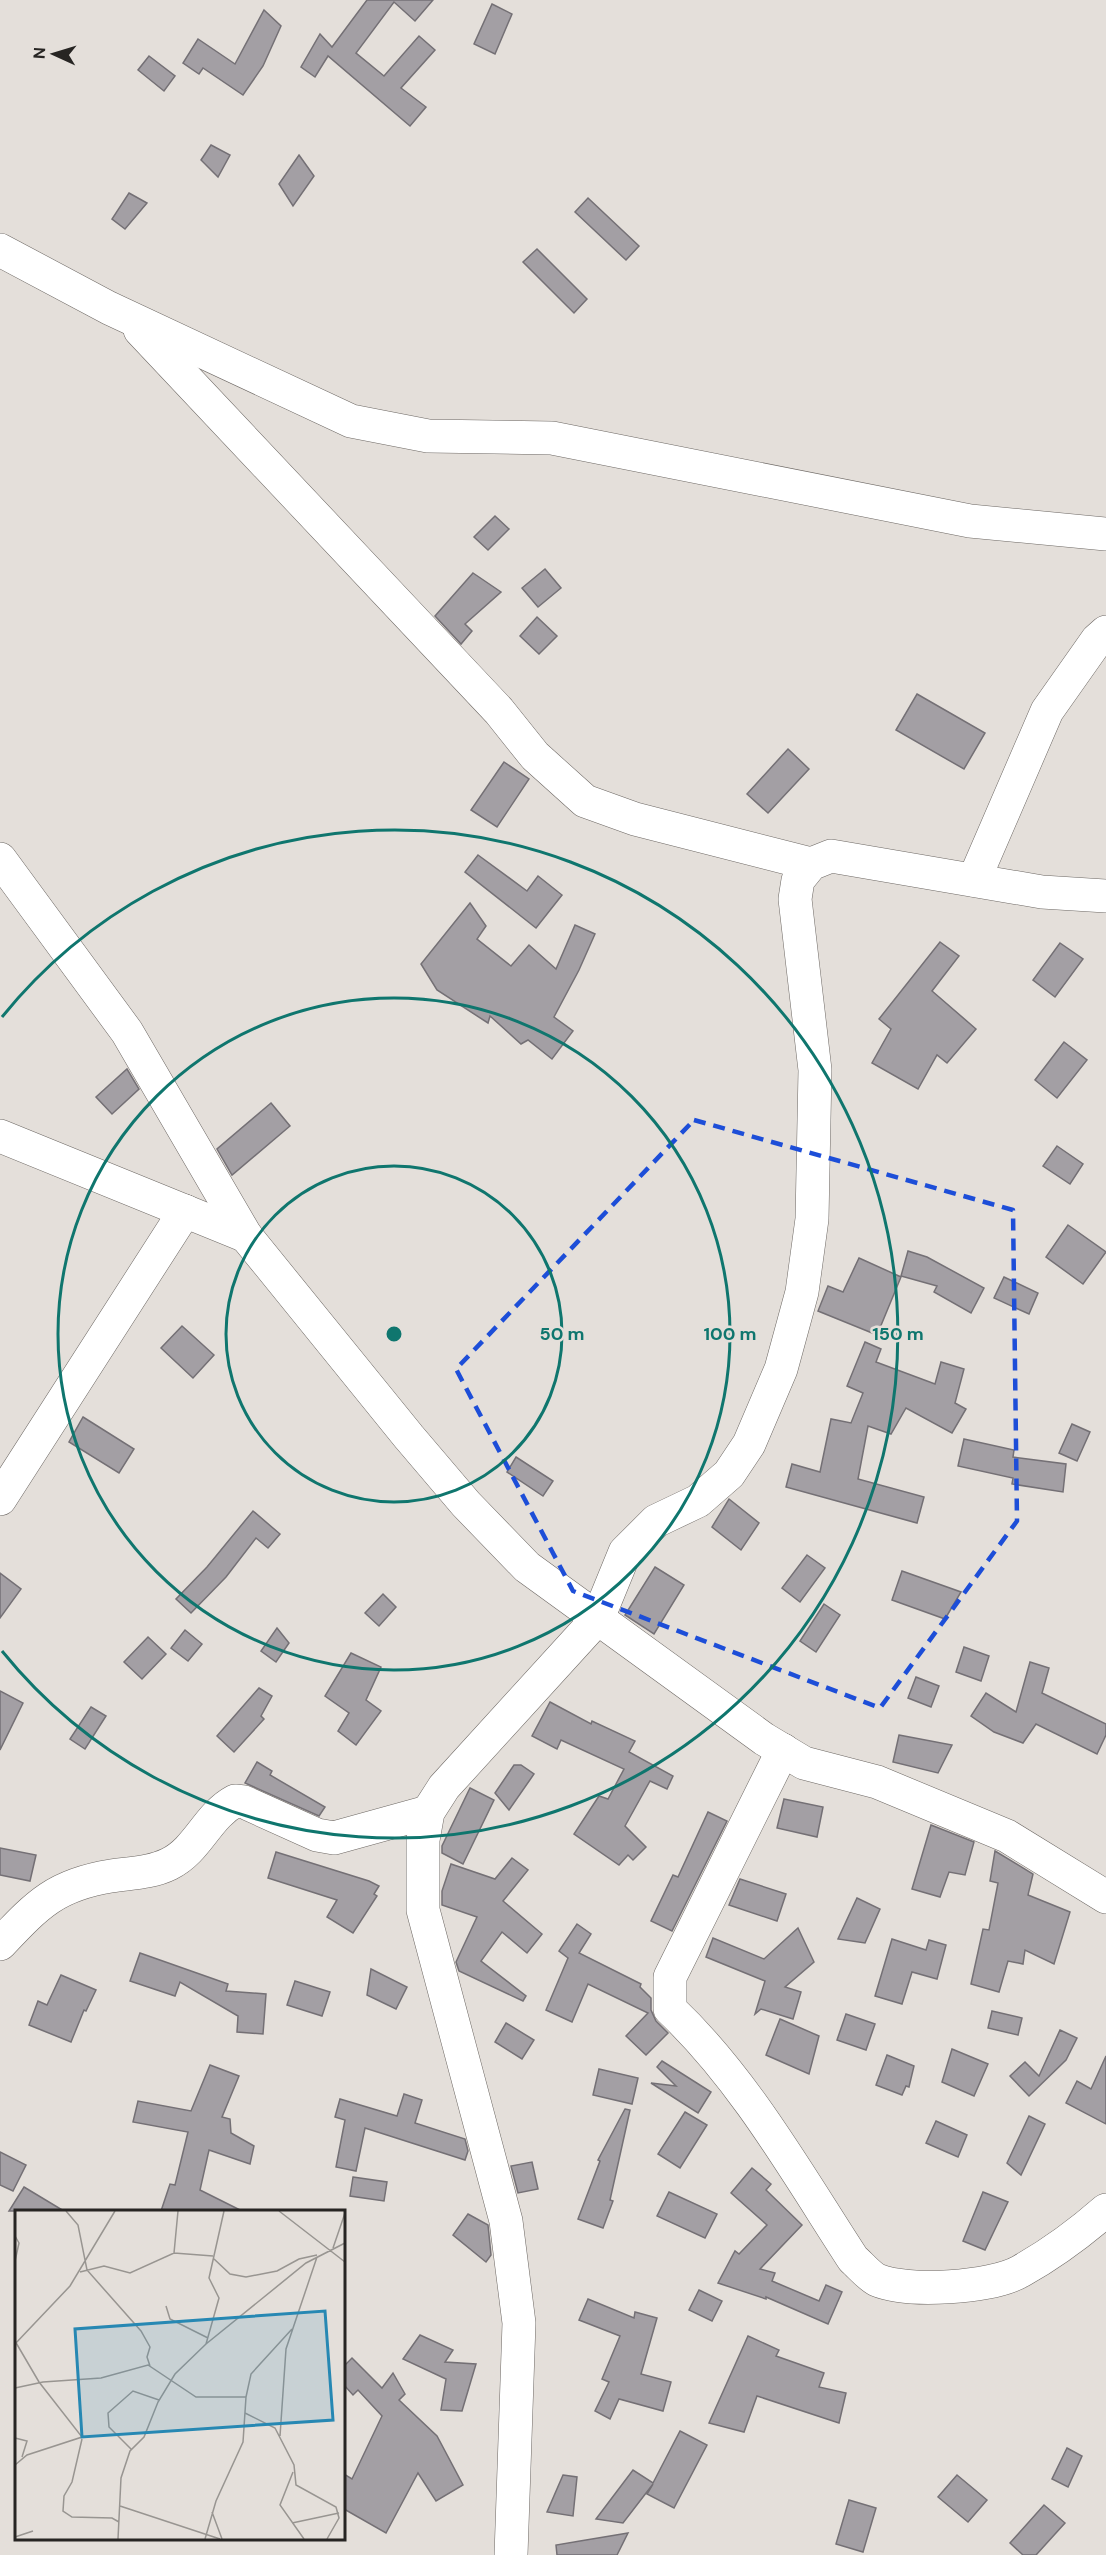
<svg xmlns="http://www.w3.org/2000/svg" width="1106" height="2555" font-family="'DM Sans',sans-serif">
<style>
.building{fill:#a39fa4;stroke:#747075;stroke-width:1.5}
.lines{fill:none;stroke-linecap:round;stroke-linejoin:round}
.minor-casing{stroke:#6d6864;stroke-width:34}
.minor{stroke:#fff;stroke-width:33}
.marked{fill:none;stroke:#1d4ed8;stroke-width:4.5;stroke-dasharray:12 8;stroke-linejoin:round}
.ring{fill:none;stroke:#0f766e;stroke-width:3}
.inset-road{fill:none;stroke:#989591;stroke-width:1.5}
.view{fill:#2788b3;fill-opacity:0.15;stroke:#2788b3;stroke-width:3}
.inset-edge{fill:none;stroke:#272523;stroke-width:3}
.centre{fill:#0f766e;stroke:#e4dfda;stroke-width:3}
.ring-label{font-size:18px;text-anchor:middle;font-weight:bold;fill:#0f766e;stroke:#e4dfda;stroke-width:5;stroke-linejoin:round;paint-order:stroke}
</style>
<rect width="100%" height="100%" fill="#e4dfda"/>
<g class="building">
<polygon points="367,0 433,0 415,21 394,2 356,53 384,76 419,36 435,50 401,88 426,107 410,126 328,56 315,77 301,67 320,34 332,47"/>
<polygon points="492,4 512,14 495,54 474,44"/>
<polygon points="264,10 281,26 263,66 243,95 203,68 199,74 183,63 198,39 235,64"/>
<polygon points="149,56 175,76 164,91 138,70"/>
<polygon points="211,145 230,155 218,177 201,160"/>
<polygon points="299,155 314,176 293,206 279,184"/>
<polygon points="129,193 147,203 125,229 112,219"/>
<polygon points="588,198 639,246 626,260 575,212"/>
<polygon points="537,249 587,299 574,313 523,262"/>
<polygon points="495,516 509,529 488,550 474,537"/>
<polygon points="545,569 561,588 538,607 522,588"/>
<polygon points="473,573 501,592 465,624 472,631 461,644 435,616"/>
<polygon points="537,617 557,636 539,654 520,636"/>
<polygon points="917,694 985,733 964,769 896,730"/>
<polygon points="788,749 809,769 768,813 747,794"/>
<polygon points="504,762 529,779 497,827 471,810"/>
<polygon points="478,855 527,891 538,876 562,895 536,928 465,872"/>
<polygon points="470,903 486,926 477,939 511,966 529,945 556,969 575,925 595,934 579,970 554,1017 573,1031 552,1059 528,1040 521,1044 490,1016 488,1023 437,990 421,964"/>
<polygon points="940,942 959,956 932,991 976,1029 947,1063 937,1055 918,1089 872,1063 891,1029 879,1019"/>
<polygon points="1060,943 1083,959 1055,997 1033,980"/>
<polygon points="1064,1042 1087,1060 1057,1098 1035,1080"/>
<polygon points="127,1069 139,1089 112,1114 96,1097"/>
<polygon points="271,1103 290,1126 232,1175 217,1149"/>
<polygon points="1057,1146 1083,1164 1070,1184 1043,1166"/>
<polygon points="1068,1225 1106,1252 1083,1284 1046,1257"/>
<polygon points="908,1251 927,1257 984,1288 971,1313 934,1292 937,1286 901,1276"/>
<polygon points="859,1258 901,1277 877,1335 818,1311 828,1286 843,1292"/>
<polygon points="1004,1277 1038,1293 1029,1314 994,1298"/>
<polygon points="182,1326 214,1355 193,1378 161,1348"/>
<polygon points="865,1342 881,1349 876,1362 935,1384 941,1362 964,1369 955,1403 966,1409 952,1433 906,1408 891,1434 868,1426 858,1479 924,1497 917,1523 786,1487 792,1464 820,1472 831,1419 851,1423 863,1393 847,1386"/>
<polygon points="83,1417 134,1449 119,1473 69,1442"/>
<polygon points="1072,1424 1090,1432 1077,1461 1059,1453"/>
<polygon points="964,1439 1014,1450 1013,1457 1066,1464 1063,1492 1012,1484 1013,1478 958,1466"/>
<polygon points="516,1457 553,1481 543,1496 507,1472"/>
<polygon points="729,1499 759,1523 741,1550 712,1527"/>
<polygon points="253,1511 280,1534 268,1548 256,1538 226,1577 191,1613 176,1599 207,1567"/>
<polygon points="807,1555 825,1568 800,1602 782,1588"/>
<polygon points="655,1567 684,1585 654,1634 625,1615"/>
<polygon points="902,1571 961,1592 945,1619 892,1600"/>
<polygon points="0,1573 21,1589 0,1618"/>
<polygon points="383,1594 396,1607 379,1626 365,1613"/>
<polygon points="824,1604 840,1615 816,1652 800,1641"/>
<polygon points="277,1628 289,1643 276,1662 261,1651"/>
<polygon points="185,1630 202,1644 188,1661 171,1648"/>
<polygon points="148,1637 166,1654 142,1679 124,1662"/>
<polygon points="964,1647 989,1656 981,1681 956,1672"/>
<polygon points="351,1653 381,1667 366,1700 381,1711 356,1745 338,1731 349,1713 325,1696"/>
<polygon points="1030,1662 1049,1668 1042,1693 1106,1724 1106,1735 1097,1754 1036,1724 1023,1743 994,1732 971,1716 986,1693 1016,1712"/>
<polygon points="916,1677 939,1686 931,1707 908,1698"/>
<polygon points="259,1688 272,1696 261,1716 264,1719 234,1752 217,1736"/>
<polygon points="0,1691 23,1703 0,1750"/>
<polygon points="550,1702 591,1724 592,1721 635,1741 629,1752 673,1776 667,1789 650,1781 625,1826 646,1847 633,1860 628,1855 619,1865 574,1834 599,1796 608,1799 624,1769 561,1740 557,1749 532,1736"/>
<polygon points="91,1707 106,1716 85,1749 70,1739"/>
<polygon points="899,1735 952,1745 938,1773 893,1762"/>
<polygon points="257,1762 272,1771 270,1775 325,1807 319,1816 245,1783"/>
<polygon points="514,1765 521,1765 534,1774 509,1810 495,1793"/>
<polygon points="470,1788 494,1800 463,1864 442,1853 442,1846"/>
<polygon points="784,1799 823,1807 817,1837 777,1828"/>
<polygon points="708,1812 727,1821 672,1931 651,1921 673,1875 678,1877"/>
<polygon points="931,1825 974,1842 965,1875 949,1872 940,1897 912,1889"/>
<polygon points="0,1848 36,1855 30,1881 0,1875"/>
<polygon points="995,1851 1033,1874 1028,1895 1070,1912 1054,1964 1025,1950 1023,1964 1008,1961 999,1992 971,1984 983,1929 989,1930 998,1883 990,1881"/>
<polygon points="276,1852 369,1881 379,1886 374,1894 377,1896 353,1933 327,1917 337,1900 268,1878"/>
<polygon points="512,1858 528,1870 503,1901 542,1934 527,1953 502,1932 481,1961 526,1996 523,2001 459,1971 456,1962 477,1917 442,1905 442,1891 451,1864 495,1879"/>
<polygon points="740,1879 786,1894 777,1921 729,1905"/>
<polygon points="857,1898 880,1909 865,1943 838,1939"/>
<polygon points="577,1924 591,1934 579,1953 641,1984 640,1987 651,1998 651,2010 656,2021 668,2033 646,2055 626,2036 648,2013 588,1984 572,2022 546,2010 568,1958 559,1951"/>
<polygon points="798,1928 814,1962 785,1987 801,1992 793,2019 761,2009 755,2014 765,1981 706,1957 713,1938 764,1959"/>
<polygon points="892,1939 926,1950 929,1940 946,1945 937,1979 912,1972 902,2004 875,1996"/>
<polygon points="140,1953 228,1984 226,1991 266,1994 263,2034 237,2032 238,2016 180,1982 175,1996 130,1981"/>
<polygon points="371,1969 407,1987 396,2009 367,1995"/>
<polygon points="61,1975 96,1990 86,2011 84,2010 71,2042 29,2025 38,2001 47,2005"/>
<polygon points="295,1981 330,1992 322,2016 287,2005"/>
<polygon points="992,2011 1022,2018 1018,2035 988,2028"/>
<polygon points="846,2014 875,2024 866,2050 837,2040"/>
<polygon points="780,2019 819,2036 809,2074 766,2055"/>
<polygon points="506,2023 534,2040 522,2059 495,2042"/>
<polygon points="1060,2030 1077,2038 1066,2060 1029,2096 1010,2076 1025,2062 1039,2076"/>
<polygon points="952,2049 988,2064 974,2096 942,2082"/>
<polygon points="887,2055 914,2066 909,2087 906,2086 902,2095 876,2085"/>
<polygon points="1106,2056 1106,2124 1066,2103 1077,2081 1091,2089"/>
<polygon points="662,2061 711,2092 698,2113 651,2083 676,2086 657,2067"/>
<polygon points="210,2065 239,2076 222,2117 230,2119 231,2133 254,2146 250,2164 209,2150 200,2190 242,2211 161,2211 170,2184 175,2185 188,2132 133,2122 138,2101 191,2111"/>
<polygon points="599,2069 638,2078 632,2104 593,2095"/>
<polygon points="404,2094 422,2100 415,2123 465,2139 468,2151 465,2160 365,2128 356,2171 336,2167 345,2120 335,2117 340,2099 397,2116"/>
<polygon points="625,2109 630,2110 610,2200 613,2201 603,2228 578,2219 600,2161 598,2160"/>
<polygon points="685,2112 707,2125 680,2168 658,2154"/>
<polygon points="1029,2116 1045,2124 1021,2175 1007,2163"/>
<polygon points="936,2121 967,2135 958,2157 926,2143"/>
<polygon points="0,2152 26,2165 13,2191 0,2185"/>
<polygon points="532,2162 538,2189 518,2193 511,2166"/>
<polygon points="752,2168 771,2184 766,2190 802,2225 760,2269 775,2273 772,2281 819,2301 826,2285 842,2292 828,2324 766,2297 766,2299 718,2283 735,2251 739,2254 767,2225 731,2193"/>
<polygon points="353,2177 387,2182 384,2201 350,2196"/>
<polygon points="24,2187 64,2211 9,2211"/>
<polygon points="669,2192 717,2214 705,2238 657,2216"/>
<polygon points="983,2192 1008,2202 985,2250 963,2241"/>
<polygon points="468,2214 488,2225 491,2255 486,2262 453,2235"/>
<polygon points="699,2290 722,2301 712,2321 689,2310"/>
<polygon points="588,2299 634,2318 635,2312 657,2318 641,2374 671,2382 663,2411 619,2399 610,2419 595,2411 609,2382 602,2379 620,2336 579,2320"/>
<polygon points="420,2335 453,2350 445,2362 476,2364 462,2411 441,2410 446,2379 403,2359"/>
<polygon points="748,2336 779,2350 776,2356 824,2373 819,2387 846,2393 839,2423 757,2396 744,2432 709,2423"/>
<polygon points="352,2358 382,2388 393,2373 405,2394 399,2400 437,2436 463,2485 436,2501 418,2473 386,2533 344,2509 344,2474 352,2479 382,2416 358,2390 353,2395 344,2385 344,2366"/>
<polygon points="680,2431 707,2445 674,2508 647,2494 653,2484 623,2523 596,2519 633,2470 653,2483"/>
<polygon points="1067,2448 1082,2456 1068,2487 1052,2479"/>
<polygon points="563,2475 577,2477 573,2516 547,2512"/>
<polygon points="957,2475 987,2500 968,2522 938,2497"/>
<polygon points="849,2500 876,2508 863,2552 836,2544"/>
<polygon points="1044,2505 1065,2523 1036,2555 1023,2555 1010,2543"/>
<polygon points="628,2533 617,2555 557,2555 556,2545"/>
</g>
<g class="lines">
<g class="minor-casing">
<g id="minor">
<polyline points="0,250 109,308 351,421 428,436 552,438 970,521 1106,534"/>
<polyline points="140,330 499,711 535,756 585,801 635,819 811,864"/>
<polyline points="0,859 127,1032 246,1236 409,1437 466,1504 527,1567 764,1739 804,1763 877,1782 1007,1836 1106,1897"/>
<polyline points="974,880 1047,711 1097,640 1106,632"/>
<polyline points="0,1136 246,1236"/>
<polyline points="0,1499 185,1211"/>
<path d="M783,1750L670,1977V2009C744,2079 797,2173 853,2259C860,2265 869,2276 877,2280C908,2293 991,2288 1021,2271C1051,2254 1081,2232 1106,2210"/>
<path d="M0,1944C37,1905 55,1885 111,1876C130,1873 151,1873 169,1864C198,1850 207,1816 235,1801L244,1802L317,1835L334,1838L428,1812"/>
<polyline points="511,2555 519,2323 506,2221 423,1910 423,1840 428,1812 444,1787 598,1618 625,1552 656,1521 698,1501 729,1474 749,1444 781,1369 802,1292 812,1219 815,1070 795,899 798,880 811,864 831,856 1042,892 1106,896"/>
</g>
</g>
<use href="#minor" class="minor"/>
</g>
<path class="marked" d="M694,1120L1013,1210L1017,1521L880,1708L573,1591L456,1369Z"/>
<g class="ring">
<circle cx="394" cy="1334" r="168"/>
<circle cx="394" cy="1334" r="336"/>
<path d="M2 1017A504 504 0 1 1 2 1651"/>
</g>
<g transform="translate(15 2210)">
<rect width="330" height="330" fill="#e4dfda"/>
<path class="inset-road" d="M51,1L63,15L72,60L126,121L135,137L132,147L135,156M264,1L330,52M0,26L4,33L0,51M318,38L330,3M159,43L163,1M198,48L215,64L231,67L262,61L284,49L302,45M65,62L89,56L115,63L159,43L198,46M151,96L155,109L193,128M0,131L24,172L67,227L12,245L0,255M0,134L55,76L100,1M191,134L204,88L194,68L209,1M0,178L28,172L86,168L133,155L181,187H231L228,232L201,291L190,329M231,187L236,164L277,119M230,203L260,218L279,255L281,275L321,297L324,308L312,329M265,226L271,139L302,47M0,228L12,231L7,247M67,229L57,272L49,286L48,301L57,307L97,308L104,312M117,240L94,217L93,203L118,181L144,190M278,262L265,295L289,329M105,296L205,329M197,302L207,329M277,313L324,303M0,327L18,321M103,329L106,268L115,241L129,227L143,192L160,164L191,134L291,53L330,33"/>
<path class="view" d="M310,101L318,210L67,227L60,119Z"/>
<rect width="330" height="330" class="inset-edge"/>
</g>
<circle cx="394" cy="1334" r="9" class="centre"/>
<g class="ring-label">
<text x="562" y="1340">50 m</text>
<text x="730" y="1340">100 m</text>
<text x="898" y="1340">150 m</text>
</g>
<g transform="translate(54 54) rotate(274)" stroke="#e4dfda" stroke-width="4.5" paint-order="stroke">
<path d="M0-4.5L10 22L0 15L-10 22Z" fill="#272523"/>
<text y="-9" font-size="16" font-weight="bold" text-anchor="middle" fill="#272523">N</text>
</g>
</svg>
